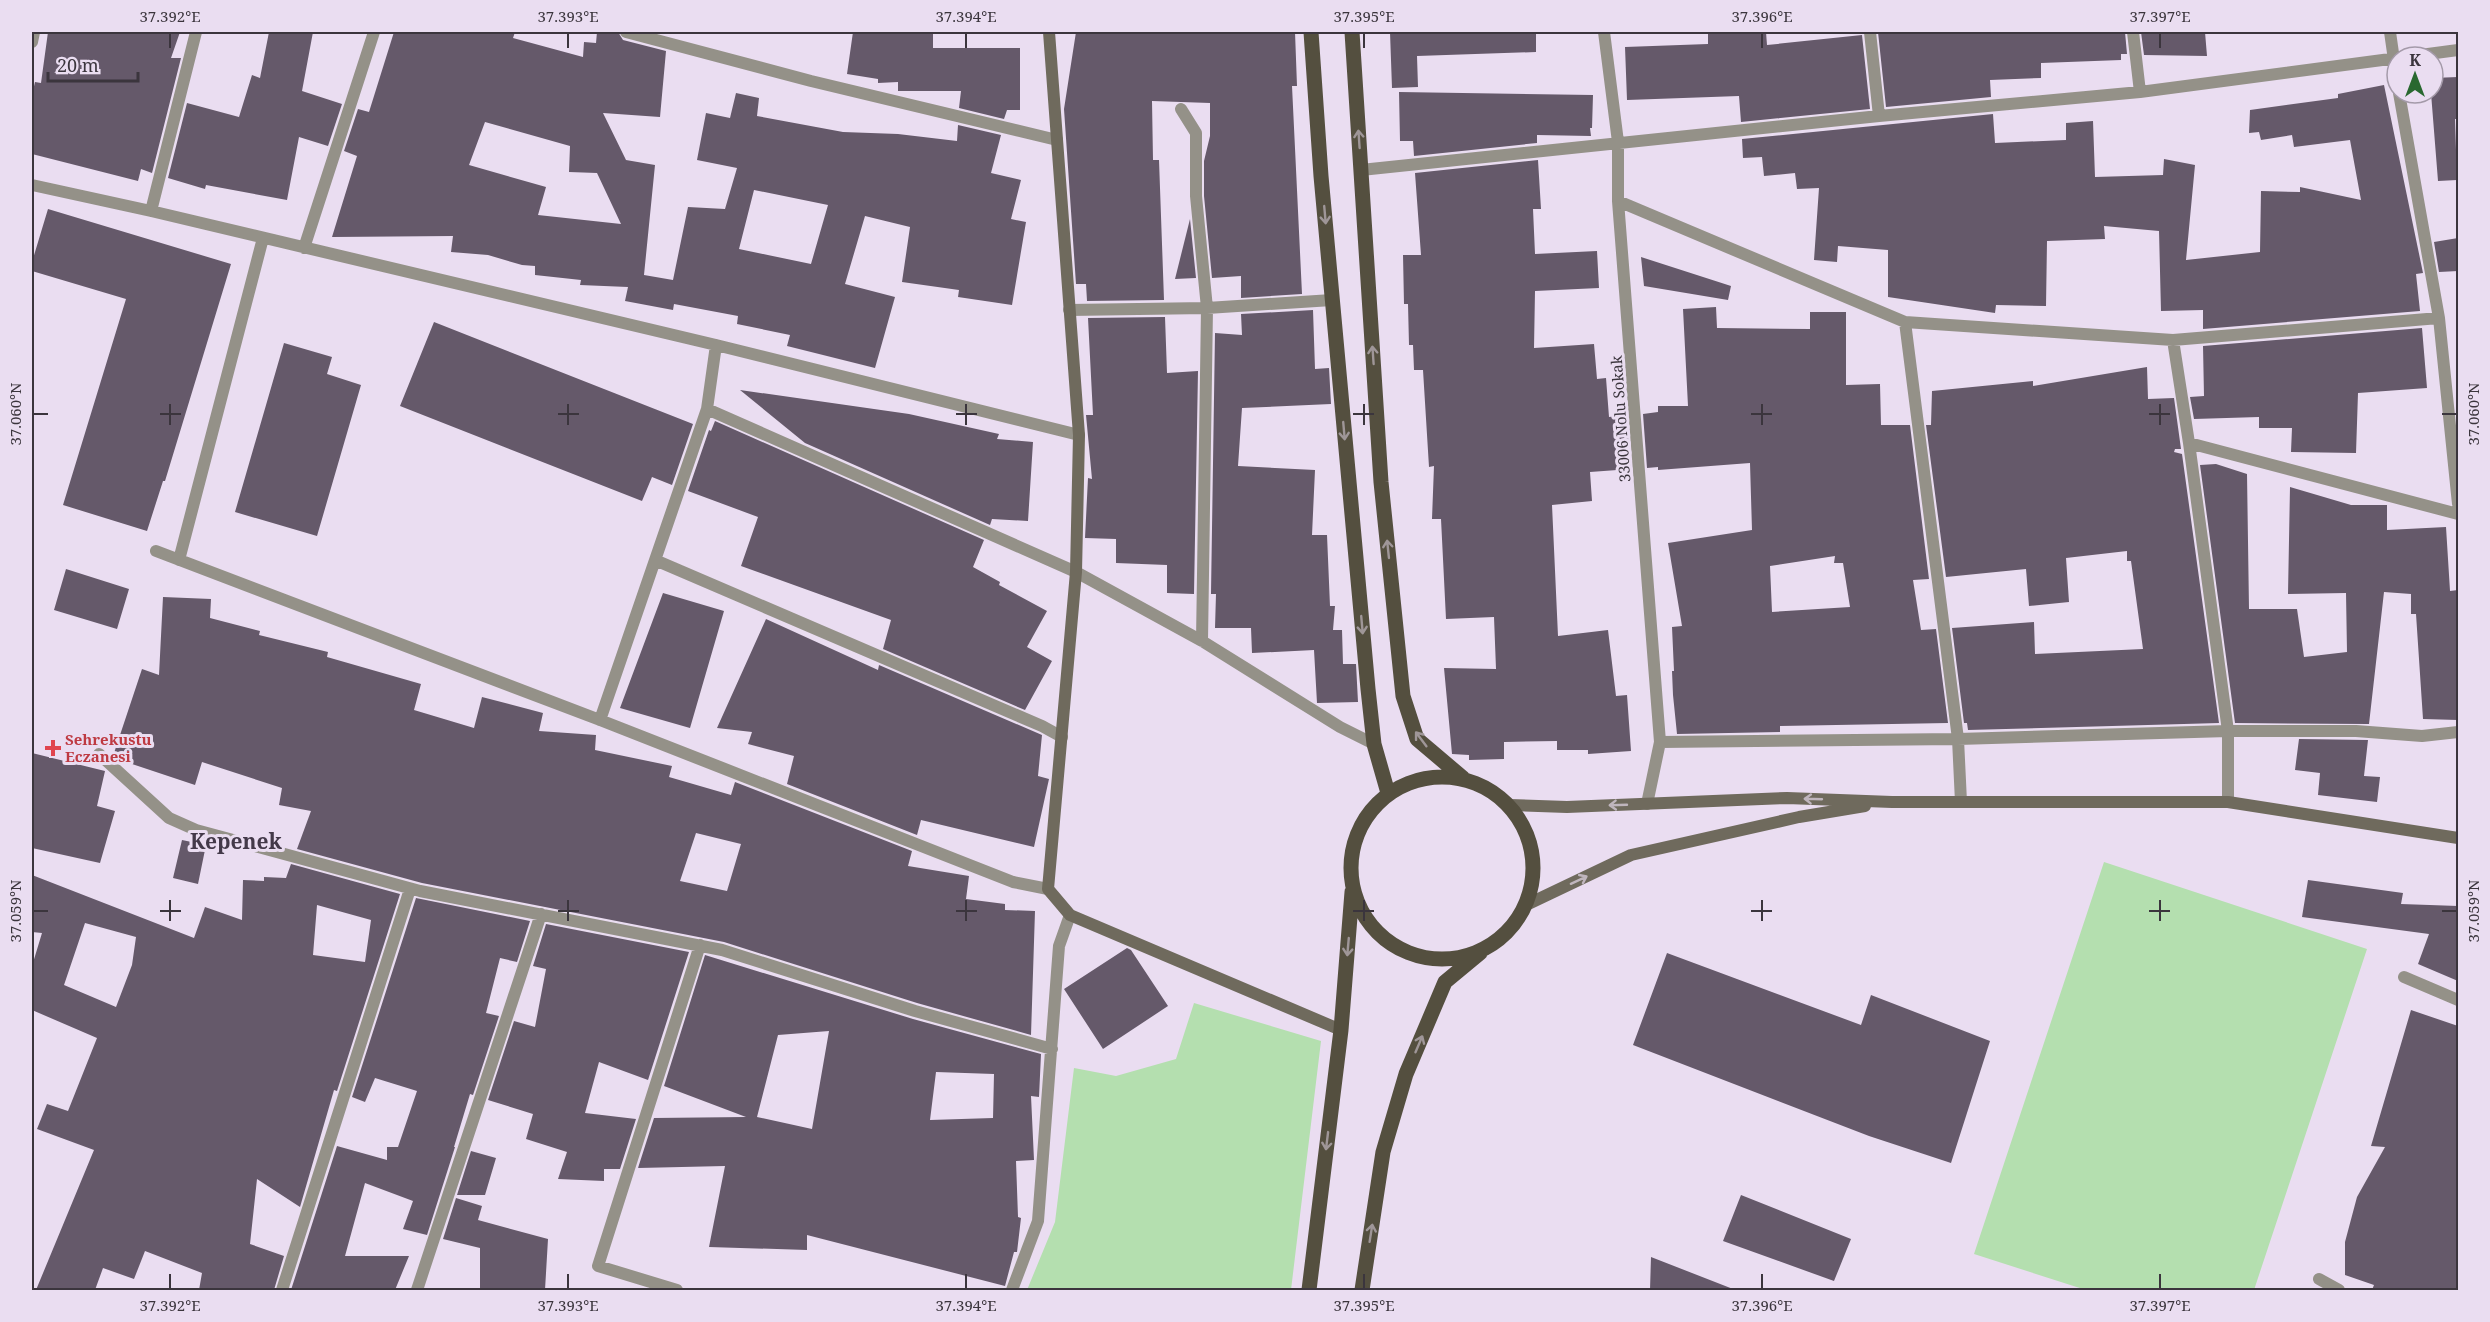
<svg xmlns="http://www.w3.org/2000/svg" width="2490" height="1322" font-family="'Noto Serif',serif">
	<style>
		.green { fill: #b4dfaf }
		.building { fill: #65596a; fill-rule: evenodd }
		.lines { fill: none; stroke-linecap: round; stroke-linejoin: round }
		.street { stroke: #949188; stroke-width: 12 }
		.secondary { stroke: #6f6a5d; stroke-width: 12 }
		.primary { stroke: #544f3f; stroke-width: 15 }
		.oneway { stroke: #9f9698 }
		.oneway2 { stroke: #bfb5bd }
		.ticks { fill: none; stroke: #3b353d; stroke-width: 2 }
		.health-dot { fill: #e0444e; stroke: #eaddf1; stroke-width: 2 }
		.labels { text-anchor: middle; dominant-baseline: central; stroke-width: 6; stroke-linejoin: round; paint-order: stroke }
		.street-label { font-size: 15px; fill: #3b353d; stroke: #eaddf1 }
		.health-label { font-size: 15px; font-weight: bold; fill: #be3a42; stroke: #eaddf1; text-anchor: start }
		.district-label { font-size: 21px; font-weight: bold; fill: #433949; stroke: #eaddf1 }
		.neatline { fill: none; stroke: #3b353d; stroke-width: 2 }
		.ticks-label { font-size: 15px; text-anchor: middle; fill: #3b353d }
	</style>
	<rect width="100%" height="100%" fill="#eaddf1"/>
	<!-- green -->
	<path class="green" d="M2104 862 2367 949 2254 1290H2086L1974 1254Z
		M1194 1003 1321 1041 1291 1290H1027L1055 1222 1074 1068 1116 1076 1176 1059Z"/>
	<!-- building -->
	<path class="building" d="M48 32H180L171 58H181L152 173 141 169 138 181 32 154V95L35 82 41 83Z
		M269 32H313L302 91 342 104 328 146 299 137 287 200 206 185 205 189 168 178 187 103 239 117 252 75 260 78Z
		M394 32H515L513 38 583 57 584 42 596 43 597 32H618L623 40 666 51 660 117 603 113 626 160 655 165 644 275 673 280 688 207 725 209 737 168 697 160 706 113 730 118 736 93 759 98 757 116 843 132 898 134 957 141 958 125 1001 135 991 173 1021 180 1011 219 1026 222 1012 305 958 297 959 290 902 282 910 227 865 216 845 284 895 297 875 368 787 346 790 335 737 324 738 316 674 304 673 310 625 301 628 287 580 285 581 280 535 275V266L522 265 488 255 451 252 453 236 332 237 357 156 344 151 358 109 369 112ZM485 122 570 146 569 172 597 173 621 224 538 215 546 187 469 165ZM754 190 828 205 811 264 739 249Z
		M853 32H933V48H1020V110H1007L1004 119 959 108 961 91H898V82L878 83V79L847 74Z
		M1076 32H1295L1297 86H1292L1302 294 1241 298V276L1212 278 1204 196V161L1210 136V103L1152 101 1153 160H1159L1164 300 1087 301 1086 284H1076L1064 109Z
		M1390 32H1536V52L1417 56 1418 87 1392 88Z
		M1708 32H1766L1767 45 1862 35 1870 109 1741 122 1739 96 1627 100 1625 47 1708 44Z
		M1878 32H2125L2127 54H2121V60L2041 63V78L1990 80 1991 97 1886 107Z
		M2141 32H2205L2207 56 2144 55Z
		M2458 77V119H2455L2457 180 2438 181 2431 93H2433V78Z
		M2384 85 2423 273 2416 274 2420 311 2203 329V310L2161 311 2159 231 2104 226 2105 239 2047 241 2046 306 1996 305 1995 313 1888 297V250L1838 246 1837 262 1814 260 1819 188 1797 189 1795 173 1764 176 1762 157 1743 158 1742 139 1993 114 1995 143 2066 140V123L2093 121 2095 177 2163 175 2164 159 2195 165 2186 260 2260 252 2261 191 2300 192V187L2361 200 2350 140 2294 147 2292 135 2261 140 2259 132 2249 133 2250 110 2338 98V94Z
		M1399 92 1593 95 1592 128H1590L1591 136 1537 135V143L1414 156 1413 141H1400Z
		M1538 160 1541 209H1533L1535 254 1597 251 1599 288 1535 291 1534 348 1594 344 1597 379 1606 378 1609 417 1626 415 1631 469 1590 472 1592 501 1552 505 1558 636 1608 630 1616 696 1627 695 1631 751 1588 754V750H1557V741L1504 742V759L1469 760V755L1452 754 1444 668 1496 669 1494 617 1446 619 1441 519H1432L1434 466 1429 467 1423 370H1414L1413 345H1409L1408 304H1404L1403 255H1421L1415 173Z
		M48 209 231 264 165 481H163L147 531 63 505 126 299 32 271V262Z
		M1190 219 1196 278 1175 279Z
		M2458 238V271L2439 272 2434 242Z
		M1641 257 1731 286 1728 300 1644 286Z
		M1716 307 1717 328 1810 329V312H1846V385L1880 384 1881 425H1910L1929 579 1913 580 1921 630 1936 629 1948 723 1780 726V732L1677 734 1673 695 1672 671H1674L1672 627 1682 626 1668 543 1752 530 1750 463 1658 470V467L1647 468 1643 414 1658 412V406H1688L1683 309ZM1835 556 1834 563H1843L1850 607 1772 612 1770 566Z
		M1313 310 1315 369 1329 368 1331 404 1242 408 1238 466 1315 470 1312 535H1327L1330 606H1335L1333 630H1342L1343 664H1356L1358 702 1317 703 1314 650 1252 653 1251 628H1215L1216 594H1211L1215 333 1242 335 1241 314Z
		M1165 317 1167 373 1198 371 1194 594 1167 593V565L1116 563V539L1085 538 1088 478 1092 479 1086 415H1093L1088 318Z
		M434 322 693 424 672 485 652 477 642 501 400 406Z
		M2422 328 2427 388 2358 393 2356 453 2291 452 2292 428H2259V417L2194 419 2190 397 2204 396 2203 346Z
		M284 343 332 357 327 374 361 385 317 536 235 512Z
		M2147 367 2148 399 2174 398 2181 449H2175L2174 452 2182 454 2219 723 1968 730 1967 723H1964L1952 628 2034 622 2035 654 2143 649 2131 561H2127V551L2066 558 2069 602 2029 606 2026 569 1946 577 1926 425H1931L1932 391 2033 381V386Z
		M740 390 909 414 999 434 997 439 1033 442 1028 521 992 519 990 525 805 443Z
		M715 421 984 540 973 567 1000 582 999 585 1047 611 1027 647 1052 661 1025 710 883 649 891 620 741 566 758 517 688 491 709 430 711 431Z
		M2216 464 2247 474 2249 609H2297L2304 657 2347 652 2346 593 2288 594 2290 487 2351 505H2387V530L2446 527 2450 591 2458 590V720L2423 719 2416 614H2411V594L2384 592 2369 724 2235 723 2200 465Z
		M66 569 129 589 117 629 54 610Z
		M663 593 724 611 690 728 620 708Z
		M163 597 211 599 210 618 260 631 259 635 328 652 327 657 421 684 414 710 474 728 482 697 543 713 539 731 596 735 595 750 672 766 669 777 731 795 735 782 912 851 908 866 969 876 966 899 1005 904V910L1035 911 1031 1035 917 1003 724 942 422 883 297 849 311 811 279 805 282 788 202 762 195 785 117 759 113 756 142 669 159 675ZM696 833 741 844 727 891 680 881Z
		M766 619 878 670 879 665 1042 735 1038 776 1049 779 1034 847 921 820 917 835 787 784 794 756 748 744 752 732 717 728Z
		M2299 739 2368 740 2364 776 2380 777 2377 802 2318 795 2320 773 2295 770Z
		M32 753 105 771 97 806 115 811 100 863 32 848Z
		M182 840 206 845 198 884 173 878Z
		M291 864 400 894 337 1091 334 1090 300 1207 257 1179 250 1244 284 1256 274 1290H199L202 1273 145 1251 134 1279 103 1268 95 1290H36L94 1150 37 1129 47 1104 68 1111 97 1038 32 1010V966L42 933 32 932V875L194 938 205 907 242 920 243 880 264 881V877L286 878ZM317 905 371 920 365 962 313 955ZM85 923 136 937 132 965 116 1007 64 985Z
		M2308 880 2403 893 2401 904 2458 906V981L2418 964 2429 934 2302 917Z
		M416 898 530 921 517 962 500 958 486 1013 499 1016 473 1095 470 1094 454 1147H455L427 1235 403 1229 413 1201 365 1183 345 1256H409L395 1290H291L337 1146 387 1160V1147H398L417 1091 375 1078 365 1102 352 1097Z
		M546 924 689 952 648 1080 599 1062 585 1113 636 1119 620 1169H604V1181L558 1179 567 1152 526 1139 533 1114 488 1100 514 1021 535 1027 546 969 533 966Z
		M1127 948 1131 950 1168 1006 1103 1049 1064 989Z
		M1667 953 1861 1025 1871 995 1990 1041 1951 1163 1869 1136 1633 1045Z
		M705 955 913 1019 1041 1054 1039 1097 1031 1096 1034 1160 1016 1161 1018 1217 1021 1218 1017 1252H1014L1005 1286 807 1235V1250L709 1247 725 1166 638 1168 654 1118 746 1117 664 1086ZM829 1031 812 1129 757 1117 778 1035ZM936 1072 994 1074 993 1118 930 1120Z
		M2411 1010 2458 1026V1290H2372L2374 1285 2345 1275V1242L2357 1197 2385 1147 2371 1146Z
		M471 1151 496 1158 485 1195H457Z
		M1741 1195 1851 1239 1834 1281 1723 1241Z
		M456 1198 482 1206 478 1220 548 1239 545 1290H480V1248L443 1239Z
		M1651 1257 1733 1289 1732 1290H1650Z"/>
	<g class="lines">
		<!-- street -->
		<path class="street" d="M626 32 811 81 1057 140
			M1604 32 1618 142V201L1660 742 1647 804
			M1870 32 1879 116
			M2133 32 2140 92
			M2390 32 2397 81
			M32 42 34 32
			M2399 93 2439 318 2458 504
			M1181 109 1196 133V196L1207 308 1202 641
			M1361 170 1879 116 2140 92 2458 50
			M32 185 151 211 716 345 1079 435
			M1618 201 1905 322 2173 340 2439 318
			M151 211 196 32
			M304 248 374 32
			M1069 310 1207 308 1332 300
			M1905 322 1958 739 1961 802
			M2173 340 2189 443 2228 731V802
			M707 409 1076 572 1202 641 1340 727 1374 744
			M2189 443 2458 514
			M156 551 600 720 1013 882 1048 889
			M179 560 263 238
			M655 560 1042 726 1062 737
			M600 720 707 409 716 345
			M1660 742 1958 739 2228 731H2356L2422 736 2458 732
			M99 754 169 818 196 830 420 891 722 950 915 1011 1052 1049
			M2404 977 2458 1000
			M2319 1279 2339 1290
			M282 1290 410 889
			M417 1290 541 914
			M677 1290 598 1266 700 945
			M1012 1290 1038 1221 1059 946 1070 915"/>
		<!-- secondary -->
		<path class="secondary" d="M1049 32 1079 435 1076 572 1048 889 1070 915 1341 1030
			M1509 805 1567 807 1787 798 1892 802H2228L2458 838
			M1526 905 1631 855 1799 817 1865 806"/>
		<!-- primary -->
		<path class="primary" d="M1311 32 1321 176 1368 689 1374 744 1388 793
			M1352 32 1381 482 1403 696 1417 739 1463 778
			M1351 868a91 91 0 1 1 182 0a91 91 0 1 1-182 0Z
			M1309 1290 1341 1030 1352 892
			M1362 1290 1383 1152 1406 1074 1445 982 1480 953"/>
	</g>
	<!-- one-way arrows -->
	<defs><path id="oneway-shaft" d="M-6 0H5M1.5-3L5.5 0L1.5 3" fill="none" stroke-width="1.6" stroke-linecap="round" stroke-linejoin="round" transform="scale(1.5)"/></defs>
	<g class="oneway">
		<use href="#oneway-shaft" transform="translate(1359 139) rotate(-94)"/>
		<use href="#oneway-shaft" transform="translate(1325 215) rotate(85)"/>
		<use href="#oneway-shaft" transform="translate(1373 355) rotate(-94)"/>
		<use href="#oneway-shaft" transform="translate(1344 431) rotate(85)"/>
		<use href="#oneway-shaft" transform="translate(1388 549) rotate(-96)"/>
		<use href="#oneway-shaft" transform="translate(1362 625) rotate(85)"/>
		<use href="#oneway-shaft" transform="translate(1421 739) rotate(-127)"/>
		<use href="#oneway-shaft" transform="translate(1348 947) rotate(95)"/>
		<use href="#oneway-shaft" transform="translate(1419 1044) rotate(-67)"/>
		<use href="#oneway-shaft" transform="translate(1327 1141) rotate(97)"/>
		<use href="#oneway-shaft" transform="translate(1371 1233) rotate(-81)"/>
	</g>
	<g class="oneway2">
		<use href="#oneway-shaft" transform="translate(1813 799) rotate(-178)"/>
		<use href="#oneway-shaft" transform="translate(1618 805) rotate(178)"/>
		<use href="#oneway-shaft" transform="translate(1579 880) rotate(-25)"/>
	</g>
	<!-- ticks -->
	<path class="ticks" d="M170 33V48M568 33V48M966 33V48M1364 33V48M1762 33V48M2160 33V48M170 404V425M568 404V425M966 404V425M1364 404V425M1762 404V425M2160 404V425M33 414H48M160 414H181M558 414H579M956 414H977M1353 414H1374M1751 414H1772M2149 414H2170M2442 414H2457M170 900V921M568 900V921M966 900V921M1364 900V921M1762 900V921M2160 900V921M33 911H48M160 911H181M558 911H579M956 911H977M1353 911H1374M1751 911H1772M2149 911H2170M2442 911H2457M170 1274V1289M568 1274V1289M966 1274V1289M1364 1274V1289M1762 1274V1289M2160 1274V1289"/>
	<!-- markers -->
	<path class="health-dot" d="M50 739h6v6h6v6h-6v6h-6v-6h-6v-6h6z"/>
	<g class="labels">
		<!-- street labels -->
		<g class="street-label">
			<text transform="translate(1620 419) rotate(-94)">33006 Nolu Sokak</text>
		</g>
		<!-- health labels -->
		<g class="health-label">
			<text x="65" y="739">Sehrekustu<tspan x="65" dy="17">Eczanesi</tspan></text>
		</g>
		<!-- district labels -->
		<g class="district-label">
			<text x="236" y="841">Kepenek</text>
		</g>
	</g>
	<!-- border -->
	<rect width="2490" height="1322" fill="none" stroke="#eaddf1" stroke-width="66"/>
	<!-- north arrow -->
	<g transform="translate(2415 75)"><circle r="28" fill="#eaddf1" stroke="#a49aa9" stroke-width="1.5"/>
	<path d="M0-4.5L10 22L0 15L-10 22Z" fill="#296830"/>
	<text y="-9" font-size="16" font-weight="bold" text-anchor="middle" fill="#3b353d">K</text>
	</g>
	<!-- scale -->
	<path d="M48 72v9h90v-9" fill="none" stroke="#3b353d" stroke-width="3"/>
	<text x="57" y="72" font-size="18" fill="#3b353d" stroke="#eaddf1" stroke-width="4.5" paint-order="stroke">20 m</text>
	<rect x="33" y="33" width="2424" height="1256" class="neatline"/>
	<g class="ticks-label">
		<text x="170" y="22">37.392°E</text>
		<text x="568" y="22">37.393°E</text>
		<text x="966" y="22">37.394°E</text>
		<text x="1364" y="22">37.395°E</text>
		<text x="1762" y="22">37.396°E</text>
		<text x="2160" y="22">37.397°E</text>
		<text transform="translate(16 414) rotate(-90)" y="5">37.060°N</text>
		<text transform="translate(2474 414) rotate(-90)" y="5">37.060°N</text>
		<text transform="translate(16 911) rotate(-90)" y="5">37.059°N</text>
		<text transform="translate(2474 911) rotate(-90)" y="5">37.059°N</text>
		<text x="170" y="1311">37.392°E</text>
		<text x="568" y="1311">37.393°E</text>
		<text x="966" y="1311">37.394°E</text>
		<text x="1364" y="1311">37.395°E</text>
		<text x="1762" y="1311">37.396°E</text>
		<text x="2160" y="1311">37.397°E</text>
	</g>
</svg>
